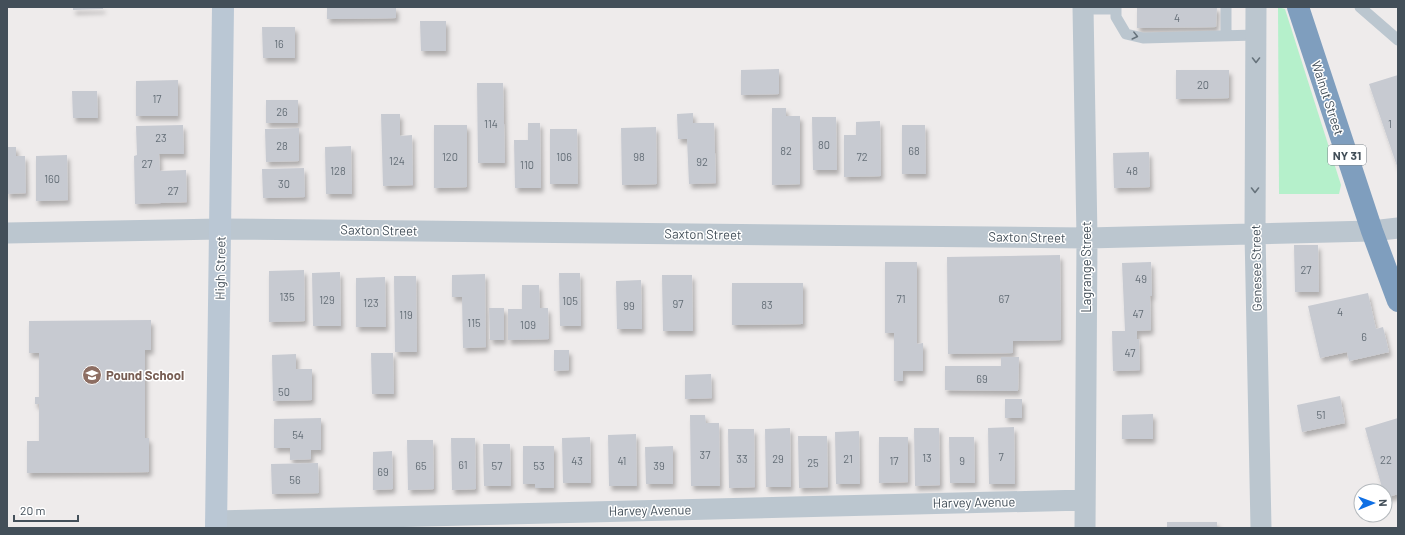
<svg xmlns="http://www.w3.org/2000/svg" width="1405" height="535" font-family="Barlow,sans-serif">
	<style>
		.green { fill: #b5f0cb }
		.building { fill: #c7cad1; filter: url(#shadow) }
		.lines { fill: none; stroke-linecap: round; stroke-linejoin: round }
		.lane { stroke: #bbc6cf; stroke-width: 11 }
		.street { stroke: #bbc6cf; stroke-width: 21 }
		.secondary { stroke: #bac7d4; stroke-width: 22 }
		.highway { stroke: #7f9ebe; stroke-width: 22 }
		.oneway { stroke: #67737c }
		.labels { text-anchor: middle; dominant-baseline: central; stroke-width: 3; stroke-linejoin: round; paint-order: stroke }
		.number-label { font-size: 11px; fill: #646e77 }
		.shield { fill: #fff; stroke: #7b848b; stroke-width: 1 }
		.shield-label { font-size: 12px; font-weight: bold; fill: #434f59 }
		.street-label { font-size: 13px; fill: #434f59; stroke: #fff }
		.education-label { font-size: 13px; font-weight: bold; fill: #785e54; stroke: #fff; text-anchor: start }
	</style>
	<defs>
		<filter id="shadow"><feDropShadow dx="2.5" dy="4.5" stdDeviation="2" flood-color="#0004"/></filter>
	</defs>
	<rect width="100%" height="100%" fill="#eeebeb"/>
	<!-- green -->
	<path class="green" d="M1278 7 1285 9 1341 185 1339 194H1279Z"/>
	<!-- building -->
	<path class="building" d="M73 7H103V9L73 10Z
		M327 7H396V18L327 19Z
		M1137 7H1217L1216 27 1137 28Z
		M420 21H446V51H421Z
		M262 27H295V58H263Z
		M779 69V94L741 95V70Z
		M1176 70H1229V98L1176 99Z
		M1398 75V169L1369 84Z
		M178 80V116H136V81Z
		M477 83H503L505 163H478Z
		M72 91H97L98 118H73Z
		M266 100H298V123H266Z
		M772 108H786V116H800V184L772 185Z
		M693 113V123H714L716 183 689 184 687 139H678L677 114Z
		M381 114H400V136L412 135 413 185 383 186Z
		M812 117H836L837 170H813Z
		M880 121 881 176 844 177V135H856V122Z
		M528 123H540L541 188H515L514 140H528Z
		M183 125 184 154H159L160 171 186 170 187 202 135 204 134 156 137 155 136 126Z
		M434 125H467V187L434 188Z
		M902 125H925L926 174H902Z
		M656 127 657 184 622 185 621 128Z
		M299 128V161L266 162 265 129Z
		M550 129H577L578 184H550Z
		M351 146 352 194H326L325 147Z
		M7 147H16V156H25L26 193 7 194Z
		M1149 152 1150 187 1114 188 1113 153Z
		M67 155 68 200 36 201V156Z
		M304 168 305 197 263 198 262 169Z
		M1294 245H1318L1319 292H1295Z
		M1060 255 1061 340 1013 341V353L948 354 947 257Z
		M885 262H917V344L923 343V371H903V381H894V333H885Z
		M1151 262 1152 296H1150L1151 330 1137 331V339H1139L1140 370 1113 371 1112 331H1125L1122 263Z
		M304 270 305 321 269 322V271Z
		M340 272 341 326H313L312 273Z
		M559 273H580L581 326H560Z
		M485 274 486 347 463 348 462 297H452V275Z
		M662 275H692L693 331H663Z
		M394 276H416L417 352H395Z
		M385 277 386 327H356V278Z
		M641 280 642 329H617L616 281Z
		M732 283H803V324L732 325Z
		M522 285H539L540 308H548L549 339 508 340V309H522Z
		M1368 293 1376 329 1383 327 1389 352 1349 361 1347 352 1320 358 1308 306Z
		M489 308H504V340H490Z
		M151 320V350H145V438H149V472L27 473V441H39V404H35V397H39V353H29V321Z
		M554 350H569V370L554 371Z
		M371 353H393L394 394H372Z
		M296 354V369H312V400L273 401 272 355Z
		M1001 357H1019L1018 391 945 390V366H1001Z
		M711 374 712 398 685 399V375Z
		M1340 396 1345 423 1302 432 1297 405Z
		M1005 399H1022V418H1005Z
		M1153 414V439H1122V415Z
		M690 415H705L706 423H719L720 486H691Z
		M321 418V450H311V459L290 460V448H274V419Z
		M1398 418V494L1385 498V491H1383L1365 428Z
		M1014 427 1015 484H989L988 428Z
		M790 428 791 487H766L765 429Z
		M914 428H939L940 485 915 486Z
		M728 429H754L755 487 729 488Z
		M859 431 860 484H836L835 432Z
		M636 434 637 486H609L608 435Z
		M798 436H827L828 487 799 488Z
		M590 437 591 483H563L562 438Z
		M879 437H908V482L879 483Z
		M949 437H974L975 483H950Z
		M451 438H475L476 489 452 490Z
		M407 440H433L434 489 408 490Z
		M483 444H510L511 486H484Z
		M523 446H554V488H535V484H523Z
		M673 446V484H646L645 447Z
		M392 451 393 489 373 490V452Z
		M318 463 319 493 272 494 271 464Z
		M1167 522H1217V528H1167Z"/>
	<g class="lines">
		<!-- lane -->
		<path class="lane" d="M1116 7V17L1126 34 1143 38 1256 35
			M1360 7 1398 40
			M1083 9H1116
			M1226 35V7"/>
		<!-- street -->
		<path class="street" d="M1083 7 1087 238 1085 528
			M1256 7 1255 233 1261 528
			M7 233 220 229 1087 238 1372 231 1398 228
			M216 521 1085 500"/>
		<!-- secondary -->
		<path class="secondary" d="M216 528 223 7"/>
		<!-- highway -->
		<path class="highway" d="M1298 7 1372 231 1398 301"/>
	</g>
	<!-- one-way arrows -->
	<defs><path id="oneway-chevron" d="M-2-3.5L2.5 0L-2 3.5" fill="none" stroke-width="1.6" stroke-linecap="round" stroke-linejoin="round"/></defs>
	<g class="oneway">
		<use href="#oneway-chevron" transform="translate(1135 36) rotate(14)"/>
		<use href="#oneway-chevron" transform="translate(1256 60) rotate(90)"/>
		<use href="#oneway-chevron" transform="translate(1255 190) rotate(90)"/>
	</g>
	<!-- icons -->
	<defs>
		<g id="school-disc" transform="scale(1)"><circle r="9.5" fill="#8d6e63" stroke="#fff"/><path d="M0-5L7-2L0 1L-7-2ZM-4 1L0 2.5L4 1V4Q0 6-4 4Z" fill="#fff"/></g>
	</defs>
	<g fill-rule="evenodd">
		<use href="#school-disc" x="92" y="375"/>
	</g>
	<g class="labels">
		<!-- number labels -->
		<g class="number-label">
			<text x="1177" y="17">4</text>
			<text x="279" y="43">16</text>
			<text x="1203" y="84">20</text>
			<text x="157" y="98">17</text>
			<text x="282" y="111">26</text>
			<text x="491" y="123">114</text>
			<text x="1390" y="123">1</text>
			<text x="161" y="137">23</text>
			<text x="824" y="144">80</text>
			<text x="282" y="145">28</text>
			<text x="786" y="150">82</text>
			<text x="914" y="150">68</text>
			<text x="450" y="156">120</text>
			<text x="564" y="156">106</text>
			<text x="639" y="156">98</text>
			<text x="862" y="156">72</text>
			<text x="397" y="160">124</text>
			<text x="702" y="161">92</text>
			<text x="147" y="163">27</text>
			<text x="527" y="164">110</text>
			<text x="338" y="170">128</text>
			<text x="1132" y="170">48</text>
			<text x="52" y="178">160</text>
			<text x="284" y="183">30</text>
			<text x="173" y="190">27</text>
			<text x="1306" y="269">27</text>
			<text x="1141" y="278">49</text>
			<text x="287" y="296">135</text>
			<text x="901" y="298">71</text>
			<text x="1004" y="298">67</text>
			<text x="327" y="299">129</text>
			<text x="570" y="300">105</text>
			<text x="371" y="302">123</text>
			<text x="678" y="303">97</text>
			<text x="767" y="304">83</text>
			<text x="629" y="305">99</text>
			<text x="1340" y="311">4</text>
			<text x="1138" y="313">47</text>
			<text x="406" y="314">119</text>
			<text x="474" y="322">115</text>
			<text x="528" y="324">109</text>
			<text x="1364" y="336">6</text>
			<text x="1130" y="352">47</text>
			<text x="982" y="378">69</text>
			<text x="284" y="391">50</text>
			<text x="1321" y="414">51</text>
			<text x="298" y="434">54</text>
			<text x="705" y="454">37</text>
			<text x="1001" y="456">7</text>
			<text x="927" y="457">13</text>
			<text x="742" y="458">33</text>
			<text x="778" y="458">29</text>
			<text x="848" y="458">21</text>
			<text x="1386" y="459">22</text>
			<text x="577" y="460">43</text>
			<text x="622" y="460">41</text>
			<text x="894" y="460">17</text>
			<text x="962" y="460">9</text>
			<text x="813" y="462">25</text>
			<text x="463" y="464">61</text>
			<text x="421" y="465">65</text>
			<text x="497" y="465">57</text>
			<text x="539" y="465">53</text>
			<text x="659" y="465">39</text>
			<text x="383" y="471">69</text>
			<text x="295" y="479">56</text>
		</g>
		<!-- shield labels -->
		<rect class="shield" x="1328" y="145" width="38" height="20" rx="3"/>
		<g class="shield-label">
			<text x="1347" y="155">NY 31</text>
		</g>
		<!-- street labels -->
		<g class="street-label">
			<text transform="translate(1328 98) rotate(72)">Walnut Street</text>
			<text transform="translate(379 230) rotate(1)">Saxton Street</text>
			<text transform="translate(703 234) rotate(1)">Saxton Street</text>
			<text transform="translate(1027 237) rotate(1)">Saxton Street</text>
			<text transform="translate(1086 267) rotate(-90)">Lagrange Street</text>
			<text transform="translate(220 268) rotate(-89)">High Street</text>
			<text transform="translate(1256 268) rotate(-91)">Genesee Street</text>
			<text transform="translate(974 502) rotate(-1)">Harvey Avenue</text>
			<text transform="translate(650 510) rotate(-1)">Harvey Avenue</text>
		</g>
		<!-- education labels -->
		<g class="education-label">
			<text x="106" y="375">Pound School</text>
		</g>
	</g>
	<!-- border -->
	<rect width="1405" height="535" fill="none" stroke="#434f59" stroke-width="16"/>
	<!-- north arrow -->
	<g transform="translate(1373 503) rotate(89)"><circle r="19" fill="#ffffff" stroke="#b4b9bd"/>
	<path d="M0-3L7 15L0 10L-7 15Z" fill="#0f6fe4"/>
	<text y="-6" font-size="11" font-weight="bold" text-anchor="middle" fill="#434f59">N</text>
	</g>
	<!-- scale -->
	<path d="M14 515v6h64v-6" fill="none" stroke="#434f59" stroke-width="2"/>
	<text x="20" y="515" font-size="12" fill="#434f59" stroke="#ffffff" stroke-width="3" paint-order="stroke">20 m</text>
</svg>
